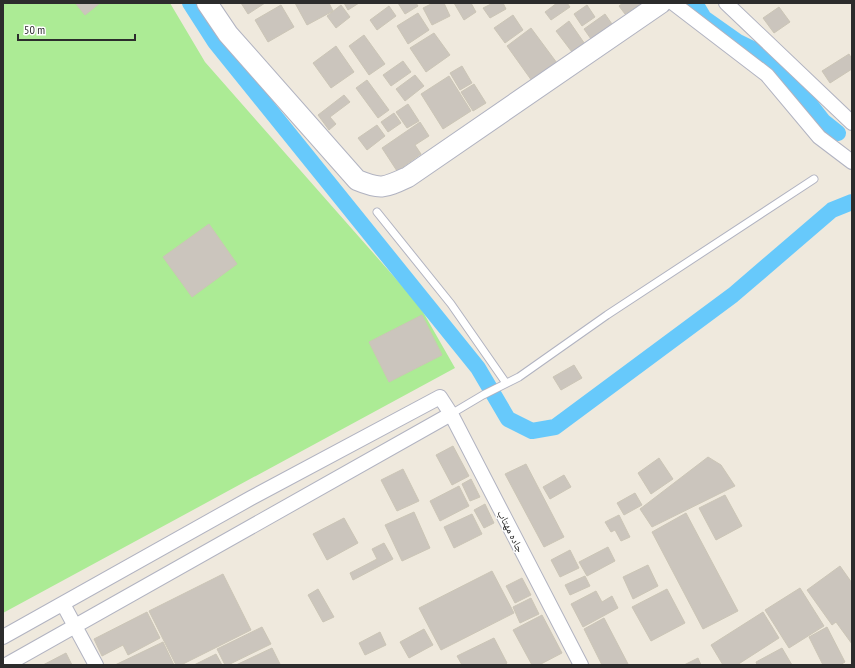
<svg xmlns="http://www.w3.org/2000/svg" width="855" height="668" font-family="'PT Sans Narrow','Noto Naskh Arabic',sans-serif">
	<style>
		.green { fill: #aceb95 }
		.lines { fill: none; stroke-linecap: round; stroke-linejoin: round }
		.canal { stroke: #67c9fb; stroke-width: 16 }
		.building { fill: #cbc5bd; stroke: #cbc5b6 }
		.lane-casing { stroke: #b1b3c1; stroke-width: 9 }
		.street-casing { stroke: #b1b3c1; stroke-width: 16 }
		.secondary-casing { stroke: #b1b3c1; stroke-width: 22 }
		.lane { stroke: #fff; stroke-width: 7 }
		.street { stroke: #fff; stroke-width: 14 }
		.secondary { stroke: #fff; stroke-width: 20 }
		.labels { text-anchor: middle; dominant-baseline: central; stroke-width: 3; stroke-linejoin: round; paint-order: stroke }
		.street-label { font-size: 11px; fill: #2c2c2c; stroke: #fff }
	</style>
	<rect width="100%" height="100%" fill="#efe9dd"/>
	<!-- green -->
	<path class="green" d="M3 3H170L205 62 419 305 455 368 3 613Z"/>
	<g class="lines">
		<!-- canal -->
		<path class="canal" d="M190 3 215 42 478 368 508 419 532 431 555 427 733 295 832 210 852 202
			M695 3 704 18 738 42 765 55 802 94 823 121 838 133"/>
	</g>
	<!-- building -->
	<path class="building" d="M77 3H100L85 15 76 4Z
		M241 3H265L248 14Z
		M295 3H329L333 11 307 25Z
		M344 3H359L348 10Z
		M398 3H416L418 6 405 14Z
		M433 3H444L450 16 432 25 423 8Z
		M454 3H471L476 12 464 20Z
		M493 3H503L506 9 490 18 483 8Z
		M557 3H567L570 7 551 20 545 12Z
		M623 3H642L625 14 619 6Z
		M281 5 294 27 268 42 255 20Z
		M341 5 350 17 336 28 327 16Z
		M587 5 595 17 582 26 574 14Z
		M389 6 396 16 377 30 370 20Z
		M779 7 790 22 774 33 763 18Z
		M418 13 429 30 408 44 397 26Z
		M605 14 612 24 591 39 584 29Z
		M513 15 523 30 505 43 494 28Z
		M569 21 587 47 575 56 556 31Z
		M531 28 557 63 532 81 507 46Z
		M434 33 450 55 426 72 410 48Z
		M364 35 385 64 369 75 349 46Z
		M336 46 354 72 331 88 313 63Z
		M849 54 852 59V69L830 83 822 71Z
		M403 61 411 72 391 86 383 75Z
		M462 66 472 83 460 90 450 73Z
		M415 75 424 86 405 101 396 89Z
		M449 76 471 111 443 129 421 94Z
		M367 80 389 110 378 118 356 88Z
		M474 84 486 103 473 111 461 92Z
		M344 95 350 102 330 117 336 124 329 130 318 115Z
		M408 104 419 121 407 128 396 112Z
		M394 113 401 123 388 132 381 122Z
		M420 122 429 136 415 145 421 154 397 171 382 148Z
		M377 125 385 136 367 150 358 138Z
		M209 224 237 264 192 297 163 257Z
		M422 315 442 355 389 382 369 342Z
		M574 365 582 378 561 390 553 377Z
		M453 446 469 476 452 485 436 455Z
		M708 457 721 465 735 486 652 527 640 509Z
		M659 458 673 479 651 494 638 473Z
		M526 464 564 537 544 547 505 474Z
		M403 469 419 501 397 511 381 480Z
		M564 475 571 487 550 499 543 487Z
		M471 479 480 497 470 501 462 484Z
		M459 486 469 506 440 521 430 501Z
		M635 493 642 505 624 515 617 503Z
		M725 495 742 526 716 540 699 508Z
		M485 504 494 523 484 528 474 510Z
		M414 512 430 548 402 561 385 525Z
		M686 513 738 611 703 629 652 532Z
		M472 514 482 534 454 548 444 527Z
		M619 515 630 537 621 541 615 530 611 532 605 522Z
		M344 518 358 543 327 560 313 534Z
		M384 543 393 559 353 580 350 573 377 559 372 549Z
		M608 547 615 561 587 576 579 562Z
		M570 550 579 568 560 577 551 560Z
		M648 565 658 586 633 599 623 577Z
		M840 566 852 583V644L836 622 832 625 807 590Z
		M492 571 514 613 441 650 419 608Z
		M223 574 251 630 181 665H176L149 611Z
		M585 576 590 586 570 595 565 585Z
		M522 578 531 595 515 603 506 586Z
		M800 588 824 626 789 648 765 610Z
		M318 589 334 617 323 622 308 595Z
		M667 589 685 623 651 641 632 607Z
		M596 591 602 602 612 596 618 608 583 627 571 604Z
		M531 598 539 614 520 623 513 607Z
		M147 612 160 638 128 655 123 645 102 656 94 639Z
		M763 612 779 638 737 665H723L711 645Z
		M542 615 562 653 539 665H532L513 630Z
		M604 618 628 664 627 665H602L584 629Z
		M262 627 271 644 228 665H225L217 649Z
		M827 627 845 662 840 665H823L809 637Z
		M424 629 433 645 409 658 400 642Z
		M380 632 386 645 365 655 359 643Z
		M494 638 507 663 504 665H462L457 656Z
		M163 642 174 665H115Z
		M272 648 280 664 279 665H236Z
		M782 648 792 665H757L756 662Z
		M66 653 72 665H43Z
		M216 654 222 665H194Z
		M698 658 701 665H684Z"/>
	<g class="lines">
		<!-- lane casing -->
		<g class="lane-casing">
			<path id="lane" d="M377 212 451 304 506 383
				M451 414 483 395 519 377 607 315 814 179"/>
		</g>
		<!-- street casing -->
		<g class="street-casing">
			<path id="street" d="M673 3 767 75 819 137 852 162
				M726 3 852 123
				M63 604 96 665
				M3 637 251 498 440 397 451 414 581 665
				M6 665 451 414"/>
		</g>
		<!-- secondary casing -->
		<g class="secondary-casing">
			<path id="secondary" d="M207 3 228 34 357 180C381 190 384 188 408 177L661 3"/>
		</g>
		<!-- lane -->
		<use href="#lane" class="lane"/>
		<!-- street -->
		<use href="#street" class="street"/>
		<!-- secondary -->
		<use href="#secondary" class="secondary"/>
	</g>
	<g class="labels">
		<!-- street labels -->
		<g class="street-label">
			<text transform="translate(511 531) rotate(63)">جاده مهتاب</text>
		</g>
	</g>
	<!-- border -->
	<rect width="855" height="668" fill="none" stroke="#2c2c2c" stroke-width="8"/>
	<!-- scale -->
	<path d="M18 34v6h117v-6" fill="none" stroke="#2c2c2c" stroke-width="2"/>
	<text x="24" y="34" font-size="12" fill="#2c2c2c" stroke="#ffffff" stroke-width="3" paint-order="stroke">50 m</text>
</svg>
